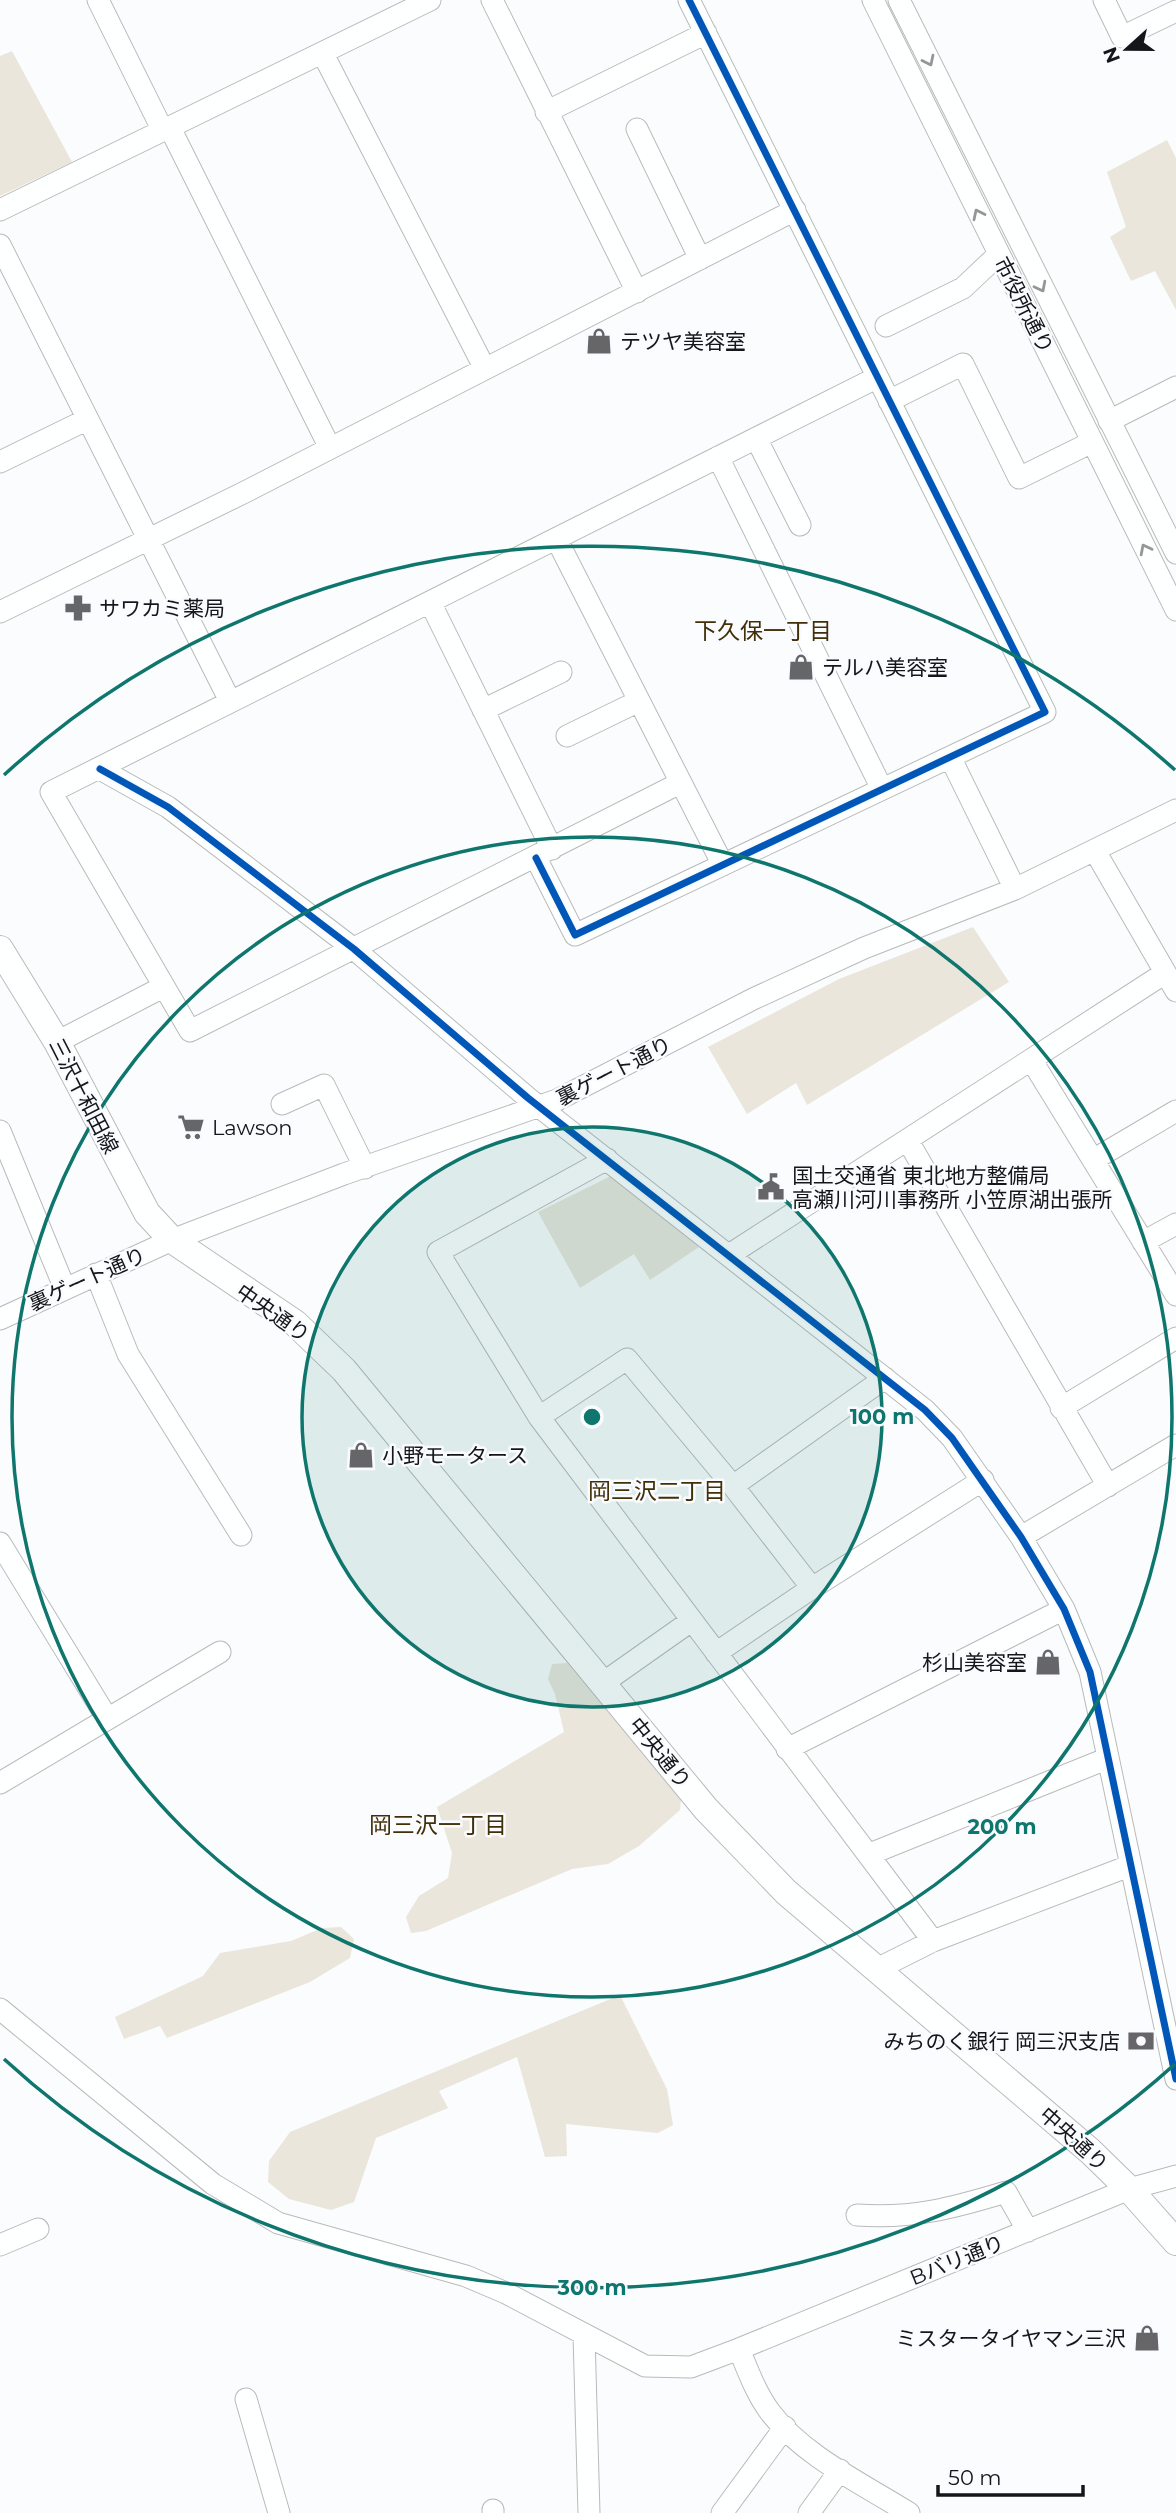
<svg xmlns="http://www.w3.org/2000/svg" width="1176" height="2513" font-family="Montserrat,'Noto Sans JP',sans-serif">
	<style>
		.green { fill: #eae6dc }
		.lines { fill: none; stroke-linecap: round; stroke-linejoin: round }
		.minor-casing { stroke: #bababc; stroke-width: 23 }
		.major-casing { stroke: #bababc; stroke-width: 28 }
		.minor { stroke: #feffff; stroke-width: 21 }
		.major { stroke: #feffff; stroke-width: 26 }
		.cycleway-casing { stroke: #fafbfe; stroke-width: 11 }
		.cycleway { stroke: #0057b8; stroke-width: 7 }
		.oneway { stroke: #959698 }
		.ring { fill: none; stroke: #0f766e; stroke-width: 3.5 }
		.labels { text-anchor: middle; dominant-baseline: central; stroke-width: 5; stroke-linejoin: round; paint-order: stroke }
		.street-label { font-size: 21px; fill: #151619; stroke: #fafbfe }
		.poi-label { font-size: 21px; fill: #151619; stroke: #fafbfe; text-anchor: start }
		.neighbourhood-label { font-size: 23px; fill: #413007; stroke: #fafbfe }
		.centre { fill: #0f766e; stroke: #fafbfe; stroke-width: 3.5 }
		.ring-label { font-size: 21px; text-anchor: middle; font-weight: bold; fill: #0f766e; stroke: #fafbfe; stroke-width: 5; stroke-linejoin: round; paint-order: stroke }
	</style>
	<rect width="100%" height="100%" fill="#fbfcfd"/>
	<!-- green -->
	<path class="green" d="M12 51 72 162 0 196V56Z
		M1167 140 1176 158V310L1155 271 1131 281 1110 237 1126 227 1107 172Z
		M973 927 1009 982 807 1105 796 1083 747 1114 708 1047 839 979Z
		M611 1176 699 1247 650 1280 634 1254 580 1288 538 1212Z
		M567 1663 681 1799 680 1810 639 1846 608 1864 572 1869 426 1931 411 1933 406 1917 419 1896 448 1878 452 1853 437 1807 564 1732 555 1694 548 1679 552 1664Z
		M341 1927 354 1939 350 1958 310 1982 167 2038 160 2026 124 2039 115 2017 203 1976 220 1953 291 1941 322 1928Z
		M620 1995 667 2089 673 2125 658 2133 566 2124 567 2156 545 2157 517 2057 439 2091 448 2108 376 2138 354 2202 331 2210 289 2199 268 2182 269 2161 290 2132Z"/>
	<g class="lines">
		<!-- minor casing -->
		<g class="minor-casing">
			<path id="minor" d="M98 0 163 131
				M492 0 637 292
				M873 0 1176 610
				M899 0 1176 553
				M1104 0 1122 37 1176 11
				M323 54 484 367
				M546 112 706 33
				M170 128 330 448
				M637 129 700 259
				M0 210 430 0
				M0 245 230 701
				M886 326 963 288 998 255
				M889 401 963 364 1019 478 1092 442
				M1109 421 1176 387
				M756 438 800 525
				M718 457 882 789
				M0 462 86 420
				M557 540 723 865
				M430 602 552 849
				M0 612 243 493 795 210
				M483 710 561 672
				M567 736 639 701
				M951 759 1015 889
				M100 769 168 807 354 949 528 1098 925 1410 952 1438 1021 1537 1064 1609 1090 1672 1176 2079
				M680 783 190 1031 51 792 876 378
				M1095 851 1176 991
				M536 858 575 935 1045 712 689 0
				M57 1042 163 987
				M1032 1061 1176 1295
				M282 1104 324 1085 365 1168
				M0 1131 65 1289
				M908 1141 1108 1486
				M607 1159 438 1252 539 1417 933 1941
				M1093 1160 1176 1111
				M1143 1242 1176 1224
				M729 1255 1165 973
				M96 1274 128 1354 241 1535
				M0 1319 172 1240 344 1174 557 1100 753 999 864 948 1015 889 1176 810
				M1061 1408 1176 1338
				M539 1417 627 1359 733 1486 812 1588
				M733 1486 885 1378
				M1021 1537 1176 1445
				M0 1543 107 1718
				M716 1653 812 1588 983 1480
				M603 1683 691 1621
				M787 1749 1064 1609
				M0 1783 220 1652
				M870 1854 1106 1759
				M875 1970 933 1941 1129 1866
				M0 2009 213 2184 278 2223 466 2276 506 2293 645 2366 691 2367 739 2349C748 2371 756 2393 770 2412 803 2456 863 2484 909 2513
				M857 2215C913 2219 953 2208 1006 2192L1028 2231
				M0 2245 38 2229
				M584 2335 589 2513
				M739 2349 1129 2189 1176 2176
				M246 2399 279 2513
				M493 2510V2513
				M722 2513 785 2427
				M809 2513 840 2470"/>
		</g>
		<!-- major casing -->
		<g class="major-casing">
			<path id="major" d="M0 949 57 1042 147 1213 172 1240 295 1323 344 1370 706 1809 786 1892 1090 2151 1129 2189 1176 2242"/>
		</g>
		<!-- minor -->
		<use href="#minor" class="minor"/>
		<!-- major -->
		<use href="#major" class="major"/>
		<!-- cycleway casing -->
		<g class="cycleway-casing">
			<path id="cycleway" d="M100 769 168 807 354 949 528 1098 925 1410 952 1438 1021 1537 1064 1609 1090 1672 1176 2079
				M536 858 575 935 1045 712 689 0"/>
		</g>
		<!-- cycleway -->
		<use href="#cycleway" class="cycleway"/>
	</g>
	<!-- one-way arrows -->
	<defs><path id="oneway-chevron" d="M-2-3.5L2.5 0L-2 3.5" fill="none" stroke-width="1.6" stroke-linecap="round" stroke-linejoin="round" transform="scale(1.75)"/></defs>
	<g class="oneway">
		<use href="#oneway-chevron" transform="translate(929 61) rotate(64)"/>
		<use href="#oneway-chevron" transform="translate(978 214) rotate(-116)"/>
		<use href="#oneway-chevron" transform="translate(1041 287) rotate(63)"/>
		<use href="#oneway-chevron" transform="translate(1145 549) rotate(-117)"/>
	</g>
	<!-- distance rings -->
	<circle cx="592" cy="1417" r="290" fill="#0f766e" fill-opacity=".12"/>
	<g class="ring">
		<circle cx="592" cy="1417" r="290"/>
		<circle cx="592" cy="1417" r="580"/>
		<path d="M1175 2064A871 871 0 0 1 4 2059M4 775A871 871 0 0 1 1175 770"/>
	</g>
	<!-- icons -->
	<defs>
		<g id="shop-bare" transform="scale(2.1)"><path d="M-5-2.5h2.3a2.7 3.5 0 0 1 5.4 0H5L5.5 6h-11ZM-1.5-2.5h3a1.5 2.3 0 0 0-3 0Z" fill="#666669" stroke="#fafbfe" stroke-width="2.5" paint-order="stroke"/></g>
		<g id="pharmacy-bare" transform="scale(2.1)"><path d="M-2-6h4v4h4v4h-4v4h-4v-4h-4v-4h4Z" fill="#666669" stroke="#fafbfe" stroke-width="2.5" paint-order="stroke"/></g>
		<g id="supermarket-bare" transform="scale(2.1)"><path d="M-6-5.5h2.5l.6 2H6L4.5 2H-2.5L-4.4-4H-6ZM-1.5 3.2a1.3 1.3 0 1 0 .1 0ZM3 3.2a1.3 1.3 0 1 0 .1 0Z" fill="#666669" stroke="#fafbfe" stroke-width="2.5" paint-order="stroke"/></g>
		<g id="civic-bare" transform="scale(2.1)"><path d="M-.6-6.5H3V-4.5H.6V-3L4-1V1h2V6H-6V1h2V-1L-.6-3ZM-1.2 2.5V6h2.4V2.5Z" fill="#666669" stroke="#fafbfe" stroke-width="2.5" paint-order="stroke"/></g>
		<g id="bank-bare" transform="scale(2.1)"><path d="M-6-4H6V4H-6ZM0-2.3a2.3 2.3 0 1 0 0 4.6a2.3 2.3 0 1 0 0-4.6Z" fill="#666669" stroke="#fafbfe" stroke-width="2.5" paint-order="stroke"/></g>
	</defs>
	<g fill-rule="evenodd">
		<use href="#shop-bare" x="599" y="341"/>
		<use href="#pharmacy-bare" x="78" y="608"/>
		<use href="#shop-bare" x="801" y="667"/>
		<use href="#supermarket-bare" x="191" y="1127"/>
		<use href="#civic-bare" x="771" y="1187"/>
		<use href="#shop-bare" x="361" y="1455"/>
		<use href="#shop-bare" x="1048" y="1662"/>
		<use href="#bank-bare" x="1141" y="2041"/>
		<use href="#shop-bare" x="1147" y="2338"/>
	</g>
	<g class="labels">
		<!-- street labels -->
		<g class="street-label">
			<text transform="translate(1024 305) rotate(63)">市役所通り</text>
			<text transform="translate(614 1071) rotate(-27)">裏ゲート通り</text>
			<text transform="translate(84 1096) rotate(63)">三沢十和田線</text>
			<text transform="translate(87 1279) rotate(-24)">裏ゲート通り</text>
			<text transform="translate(273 1313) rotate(35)">中央通り</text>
			<text transform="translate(660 1753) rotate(51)">中央通り</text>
			<text transform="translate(1074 2139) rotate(42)">中央通り</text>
			<text transform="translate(957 2260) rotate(-22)">Bバリ通り</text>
		</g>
		<!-- poi labels -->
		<g class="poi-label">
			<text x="620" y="341">テツヤ美容室</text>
			<text x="99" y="608">サワカミ薬局</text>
			<text x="822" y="667">テルハ美容室</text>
			<text x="212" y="1127">Lawson</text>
			<text x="792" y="1175">国土交通省 東北地方整備局<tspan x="792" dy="24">高瀬川河川事務所 小笠原湖出張所</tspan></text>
			<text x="382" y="1455">小野モータース</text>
			<text x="1027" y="1662" text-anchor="end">杉山美容室</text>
			<text x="1120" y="2041" text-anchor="end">みちのく銀行 岡三沢支店</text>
			<text x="1126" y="2338" text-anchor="end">ミスタータイヤマン三沢</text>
		</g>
		<!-- neighbourhood labels -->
		<g class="neighbourhood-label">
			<text x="763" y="631">下久保一丁目</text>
			<text x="657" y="1491">岡三沢二丁目</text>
			<text x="438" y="1825">岡三沢一丁目</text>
		</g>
	</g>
	<circle cx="592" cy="1417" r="10" class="centre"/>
	<g class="ring-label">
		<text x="882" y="1424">100 m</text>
		<text x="1002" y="1834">200 m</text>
		<text x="592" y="2295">300 m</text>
	</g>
	<!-- north arrow -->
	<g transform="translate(1127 49) rotate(249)" stroke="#fafbfe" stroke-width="5" paint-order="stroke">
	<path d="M0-5L12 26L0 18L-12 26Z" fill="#151619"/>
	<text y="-10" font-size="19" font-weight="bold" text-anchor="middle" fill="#151619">N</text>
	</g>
	<!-- scale -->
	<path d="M938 2485v10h145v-10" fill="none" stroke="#151619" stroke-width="3.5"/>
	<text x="948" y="2485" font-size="21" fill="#151619" stroke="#fafbfe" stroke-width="5" paint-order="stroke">50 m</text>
</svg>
